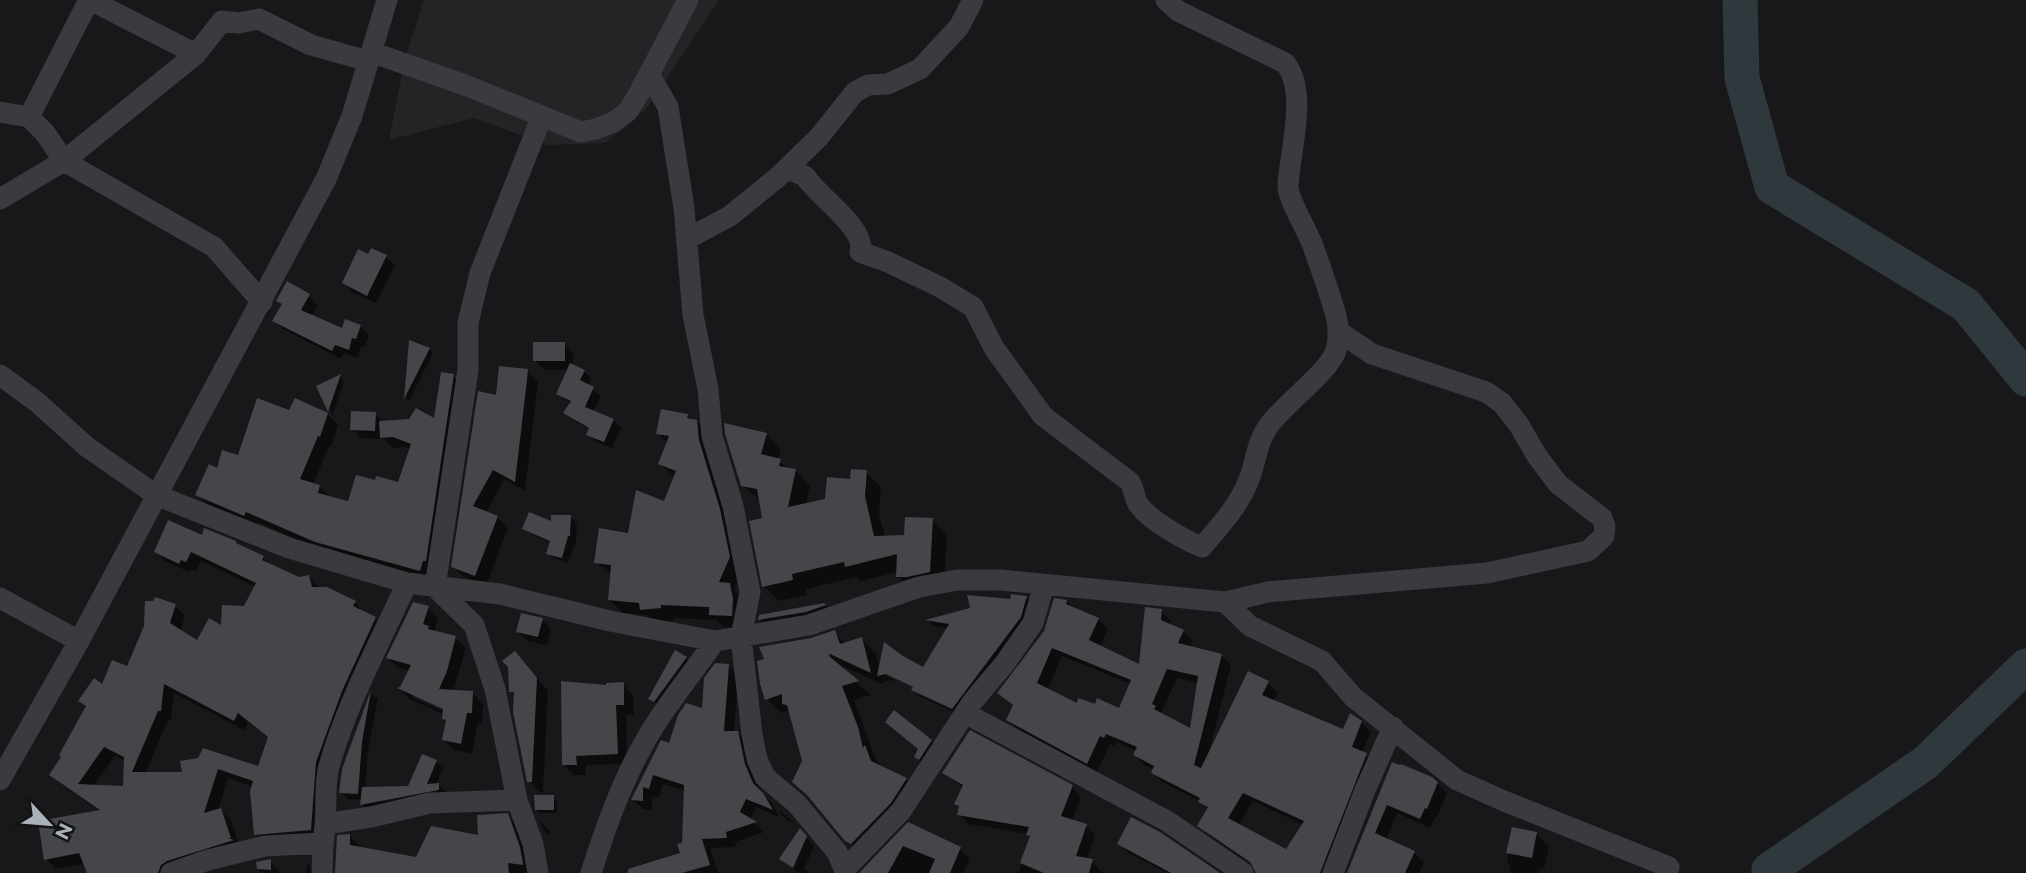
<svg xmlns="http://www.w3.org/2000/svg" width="2026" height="873" font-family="Montserrat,sans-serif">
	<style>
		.built { fill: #242427 }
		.shadow { fill: #0007; fill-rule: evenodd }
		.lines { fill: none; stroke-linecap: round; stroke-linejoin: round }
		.river { stroke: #2f383d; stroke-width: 35 }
		.building { fill: #45464a; fill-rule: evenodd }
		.minor { stroke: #393b3f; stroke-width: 21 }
	</style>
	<rect width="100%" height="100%" fill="#18181a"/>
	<!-- built -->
	<path class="built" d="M424 0H719L647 108 605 143 548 145 474 118 389 140 406 55Z"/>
	<!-- shadow -->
	<path class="shadow" d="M385 256 395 265 376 303 353 292 344 283Z
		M308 296 318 305 311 316 343 331 360 326 369 335 365 347 361 346 358 358 344 353 341 359 283 329 274 320 283 305 278 300Z
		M410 343 429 349 433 353 409 401 406 398Z
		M564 344 573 353V366L584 371 591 379 588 386 601 396 593 412 613 420 621 428 612 448 596 442 589 434 590 430 573 420 565 413 571 404 558 393 569 370H544L535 360Z
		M527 371 538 382 525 491 504 479 486 513 497 517 508 528 486 586 464 577 453 567 497 397Z
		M340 376 344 380 333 414 318 387Z
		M453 376 464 387 431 581 328 553 257 522 255 526 208 505 197 494 218 470 239 457 290 412 327 414 338 425 331 447 329 446 313 485 320 487 331 498 349 504 399 484 411 449 406 447 393 448 384 439 361 438 352 429 375 414 384 422 435 421Z
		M687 416 697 422 710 435 742 571 734 590 742 598 744 628 724 627 716 620 673 618 674 621 655 623 647 615 623 613 610 600 612 576 596 562 665 504 676 478 660 464 668 443 658 433Z
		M766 434 781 450 778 460 789 469 795 470 810 485 806 505 826 501 866 472 881 487 879 513 885 537H906L932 520 947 535 944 586 913 591 898 576V572L861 581 857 577 806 589 807 595 779 601 764 586V520L761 501 742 485Z
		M570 517 577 523 576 542 568 563 555 559 548 553 551 543 531 534 524 528 552 524Z
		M203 537 239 546 263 557 272 566 299 579 309 577 319 587 355 602 364 613 375 619 385 629 352 701 321 840 266 845 256 834 253 787 228 778 218 811 220 810 231 820 240 849 173 873H89L85 864 56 869 46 859 100 811 61 784 51 774 64 757 87 708 80 701 128 668 175 606 185 616 180 632 197 642 223 628 245 607 256 587 201 561 196 571 191 569 190 572 166 562 156 551ZM174 693 244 730 248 722 269 738 259 769 182 762 184 773 145 774 168 720H171ZM115 756 126 761 125 787 93 786Z
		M1026 598 1033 604 1027 624 959 714 919 696 913 690H921L885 671V675L894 680 883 682 884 685 844 667 842 670 871 695 854 700 875 758 881 767 906 779 920 793 861 855 814 802 794 782 804 761 791 710 781 713 767 699 812 640 834 632 846 644 862 639 876 653 880 671 923 669 948 629 934 626 929 621Z
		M1055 600 1067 601 1075 609 1098 619 1108 629 1100 647 1140 666 1161 611 1171 621 1170 626 1183 631 1193 641 1190 648 1221 655 1231 665 1209 752 1268 683 1278 693 1273 702 1344 731 1361 722 1371 732 1362 753 1376 764 1332 873H1257V868L1209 835 1200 826 1209 809 1202 802 1163 783 1153 773 1155 770 1144 765 1135 755 1137 751 1116 742 1114 746 1110 744 1097 772 1018 729 1008 720 1014 707 999 693 1045 631ZM1062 656 1131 684 1120 710 1078 706 1047 691ZM1177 678 1199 683 1191 730 1161 713ZM1253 801 1304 825 1287 852 1239 825Z
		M824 604 838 619 773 633 760 620V617Z
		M428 608 438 618 434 632 455 637 466 648 453 692 472 693 483 704 482 723H478L472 754 454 750 444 740 447 722 444 719V714L409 699 400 689 410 671 399 668 388 658ZM412 693 451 711 450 714 412 697Z
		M542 620 551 629 547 645 527 641 518 632Z
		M676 652 686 658 695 667 660 707 650 698Z
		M515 653 548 691 543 792H540L528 781 516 697 511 691Z
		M728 666 738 676 734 733H738L748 743 754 776 763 795 773 804 779 817 756 807 750 820 764 832 735 842 736 847 710 848 718 873H655L682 855 685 791 663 784 659 798 652 796V810L643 809 633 800 670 745 704 710Z
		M623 684 633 695 634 715H626L627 764 586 765V775H574L564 765 608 687Z
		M372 694 378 699 368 750 365 789 410 787 423 756 436 762 443 768 436 785H439L445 791V796L369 811 362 805 363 800 348 799 341 792 351 747Z
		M931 741 939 749 924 765 916 757Z
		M1393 764 1437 783 1447 793 1437 818 1435 817 1430 828 1397 813 1386 840 1414 853 1424 862 1419 873H1349Z
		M944 773 1072 787 1081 797 1072 821 1086 826 1095 835 1087 860 1092 861 1102 873H1018L1032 838 1028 834 969 824 959 814 960 808 956 803 963 788Z
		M553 796 557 801V813H540L536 809Z
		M780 810 791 820 794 823 788 821 779 812Z
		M507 815 518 826 532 873H337L349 835 359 846V849L417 859 480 837Z
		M540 821 551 832 548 835 544 831Z
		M909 825 960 849 970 858 963 873H882Z
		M800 830 814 846 804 869 811 873H798L782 859Z
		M1536 834 1549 846 1544 869 1540 868 1539 873H1510L1511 867 1507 863 1508 853Z
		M1119 843 1217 873H1167L1127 852Z
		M270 861 279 870V873H263L258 869Z
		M308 864 311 867 312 873H305Z"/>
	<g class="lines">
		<!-- river -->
		<path class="river" d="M1740 0 1742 78 1772 187 1966 305 2026 379
			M1769 873V870L1925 763 2026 666"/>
	</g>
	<!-- building -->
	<path class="building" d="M371 248 387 255 367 296 342 283 358 249 368 254Z
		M287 281 310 294 301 310 342 328 345 319 361 325 356 339 352 338 349 350 335 345 332 351 272 321 282 304 276 301Z
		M409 340 430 348 404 399Z
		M533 342H565V361H533Z
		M570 363 585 370 580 380 594 387 585 407 614 419 604 442 586 435 589 428 563 413 571 401 556 394Z
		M499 366 528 369 527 380 515 482 493 470 473 506 498 516 475 576 451 567 478 391 496 395Z
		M441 372 454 374 426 561H423L420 571 315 542 246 512 244 516 195 495 209 464 217 468 222 450 238 455 257 398 289 410 295 398 328 413 320 437 318 436 300 479 320 485 318 493 348 501 356 475 375 480 376 476 398 482 411 444 393 437 380 438 379 421 409 419 416 408 434 418Z
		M341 374 328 412 316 386Z
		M661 409 688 414 687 418 697 420 699 440 720 509 730 557 719 582 730 583 733 599 732 616 709 615V607L661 605V608L640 610 639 603 608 600 611 565 594 563 599 528 628 533 636 490 664 501 676 471 658 464 669 436 656 434Z
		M351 411 376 412 375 431 350 430Z
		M724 423 767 433 761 454 781 459 779 466 796 469 788 507 825 499 827 477 850 479 851 469 867 470 865 496 874 536 904 535 905 517 933 518 930 572 907 577H896L897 554 845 567 844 562 792 574 793 580 762 587 749 521 762 518 757 489 741 486 725 434Z
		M529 512 551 521V515H571L570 536H568L562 558 546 554 550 541 522 529Z
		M168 520 202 535 204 528 236 541V543L264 556 262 560 299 577 309 575 312 587H327L356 601 353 606 376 617 342 691 316 762 311 830 254 835 250 791 253 781 218 769 204 813 221 808 231 838H228L234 840 167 861 161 865 158 873H87L79 853 44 860 38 821 100 810 49 775 61 757 59 755 86 706 78 701 94 678 102 684 112 660 127 666 144 626 145 601H153L155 597 176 604 170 623 197 640 209 618 221 625 222 605 244 606 256 583 191 552 186 562 181 560 179 564 154 552ZM164 684 234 721 238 713 268 737 258 766 203 748 198 758 180 761 182 772H132L158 711H161ZM104 747 124 757 123 786 78 784Z
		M1011 594 1027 596 1021 617 952 709 911 690 913 687 886 674 877 676 884 642 903 656 923 667 949 624 925 620 970 608 967 595 1010 599Z
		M1054 598 1067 600 1066 604 1099 618 1089 640 1139 664 1145 607 1162 609 1161 620 1184 630 1178 643 1222 654 1194 765 1201 768 1248 671 1269 681 1262 695 1343 729 1350 713 1362 721 1352 747 1367 753 1320 873H1256L1250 862 1197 826 1208 807 1198 802 1200 798 1151 773 1154 766 1133 755 1137 747 1106 734 1104 738 1100 736 1087 764 1006 720 1013 705 997 693 1044 631ZM1052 648 1131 680 1119 708 1097 698 1095 704 1078 698 1077 703 1037 683ZM1167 669 1198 676 1190 728 1154 709 1156 706 1152 704ZM1243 793 1304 821 1286 849 1228 818Z
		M413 602 429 606 423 624 429 626 428 629 456 636 447 671 439 689 473 691 472 713H467L461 744 442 740 446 720 442 719 443 709 397 688 400 687 411 665 386 658Z
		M824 603 826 605 806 612 758 620 759 615Z
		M521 613 543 618 538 637 516 632Z
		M835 630 840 644 862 637 871 673 830 654 829 656 859 681 842 686 858 727 863 748 865 745 871 761 907 778 891 803 851 844 845 841 807 795 792 782 802 761 787 705 782 704V694L765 700 760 684 757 661 764 659 759 647 811 638Z
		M675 650 687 657 654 702 648 699Z
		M515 651 537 678 532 782H527L513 712 514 692H509L508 667 502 661Z
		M715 663 729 664 724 731H738L745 764 753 783 763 793 773 810 746 799 740 812 757 822 726 832 727 838 702 839 710 865 682 873H628V869L680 853 677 844 682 843 684 785 653 775 649 789 643 787V801L631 800 661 740 669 743 678 715 686 703 702 708 704 678Z
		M561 681 606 685V683L624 682V705H616L618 754 576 756 577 765H562Z
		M371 690 362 742 358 794 339 793 342 769Z
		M894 710 932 740 919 760 914 757 918 749 885 722Z
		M970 730 1073 785 1061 816 1087 824 1076 856 1093 859 1089 873H1044L1020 863 1030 836 1026 835 1029 827 957 815 959 806 954 804 963 785 942 773Z
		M422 754 437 760 427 784 439 783V790L360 805 362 787 408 786Z
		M1392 762 1400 765 1401 764 1432 777 1438 782 1427 809 1425 808 1420 819 1387 805 1375 833 1415 851 1405 873H1347Z
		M534 795H554V810H535Z
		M508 813 520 847 523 863V865L508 863 509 873H335L337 835 350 834V845L416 857 431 826 478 835 477 815Z
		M1131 817 1160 832 1220 873H1171L1117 844Z
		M908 822 961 847 950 873H929L935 859 903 846 888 873H859Z
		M1512 827 1537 832 1532 858 1506 853Z
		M800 828 807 836 793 868 779 859Z
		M271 859V870L257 869 256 862Z"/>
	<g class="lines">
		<!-- minor -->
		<path class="minor" d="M90 0 196 54
			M371 52 465 85 581 132 596 129 614 122 628 111 638 95 688 0
			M649 74 668 107 684 208 693 315 708 389 712 436 733 506 750 592 741 637 752 734 757 759 765 777 797 804 837 852 846 873
			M0 112 29 117 45 133 64 161 214 247 262 302
			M29 117 89 0
			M787 169 805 176C817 196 867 228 860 252L888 262 940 287 973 307 994 348 1043 416 1130 482C1134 489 1134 496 1137 502 1145 518 1186 541 1202 547 1219 527 1238 507 1248 482 1256 464 1256 444 1267 428 1285 402 1323 378 1335 353 1339 343 1339 327 1336 316 1330 293 1321 269 1313 246 1308 232 1288 199 1288 187 1289 153 1309 92 1285 63L1178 11 1166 0
			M0 199 64 161 196 54 222 21 239 23 259 19 311 45 368 61
			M687 239 730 216 778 177 819 137 855 92 868 85 888 84 920 69 959 27 973 0
			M0 375 37 402 87 447 156 495 289 548 407 583 500 594 610 621 715 641 809 625 919 587 958 580H1000L1225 602 1268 592 1487 573 1588 551 1604 536 1605 526 1602 518 1558 484 1537 456 1519 425 1502 403 1486 392 1372 354 1338 331
			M435 587 468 370V323L480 273 542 116
			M435 587 474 625 495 689 517 800 533 844 538 873
			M0 598 79 641
			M1225 602 1250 626 1322 661 1353 697 1457 780 1504 801 1669 867
			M965 713 1167 821 1243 873
			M0 780 79 641 326 179 352 116 387 0
			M325 824 371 817 430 803 517 800
			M845 869 901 811 973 701 1005 663 1033 623 1044 585
			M171 873 208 860 265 846 322 843
			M322 873C322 856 323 841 325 825 327 805 324 785 329 766 347 703 380 642 407 583
			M591 873C608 820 627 767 658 720 676 693 696 668 715 641
			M1333 873 1365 790 1393 727"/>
	</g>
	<!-- north arrow -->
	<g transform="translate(49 824) rotate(116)" stroke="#131315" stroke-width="5" paint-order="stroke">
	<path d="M0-5L12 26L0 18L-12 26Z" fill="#abb1b9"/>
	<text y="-10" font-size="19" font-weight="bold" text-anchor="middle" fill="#abb1b9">N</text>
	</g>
</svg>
